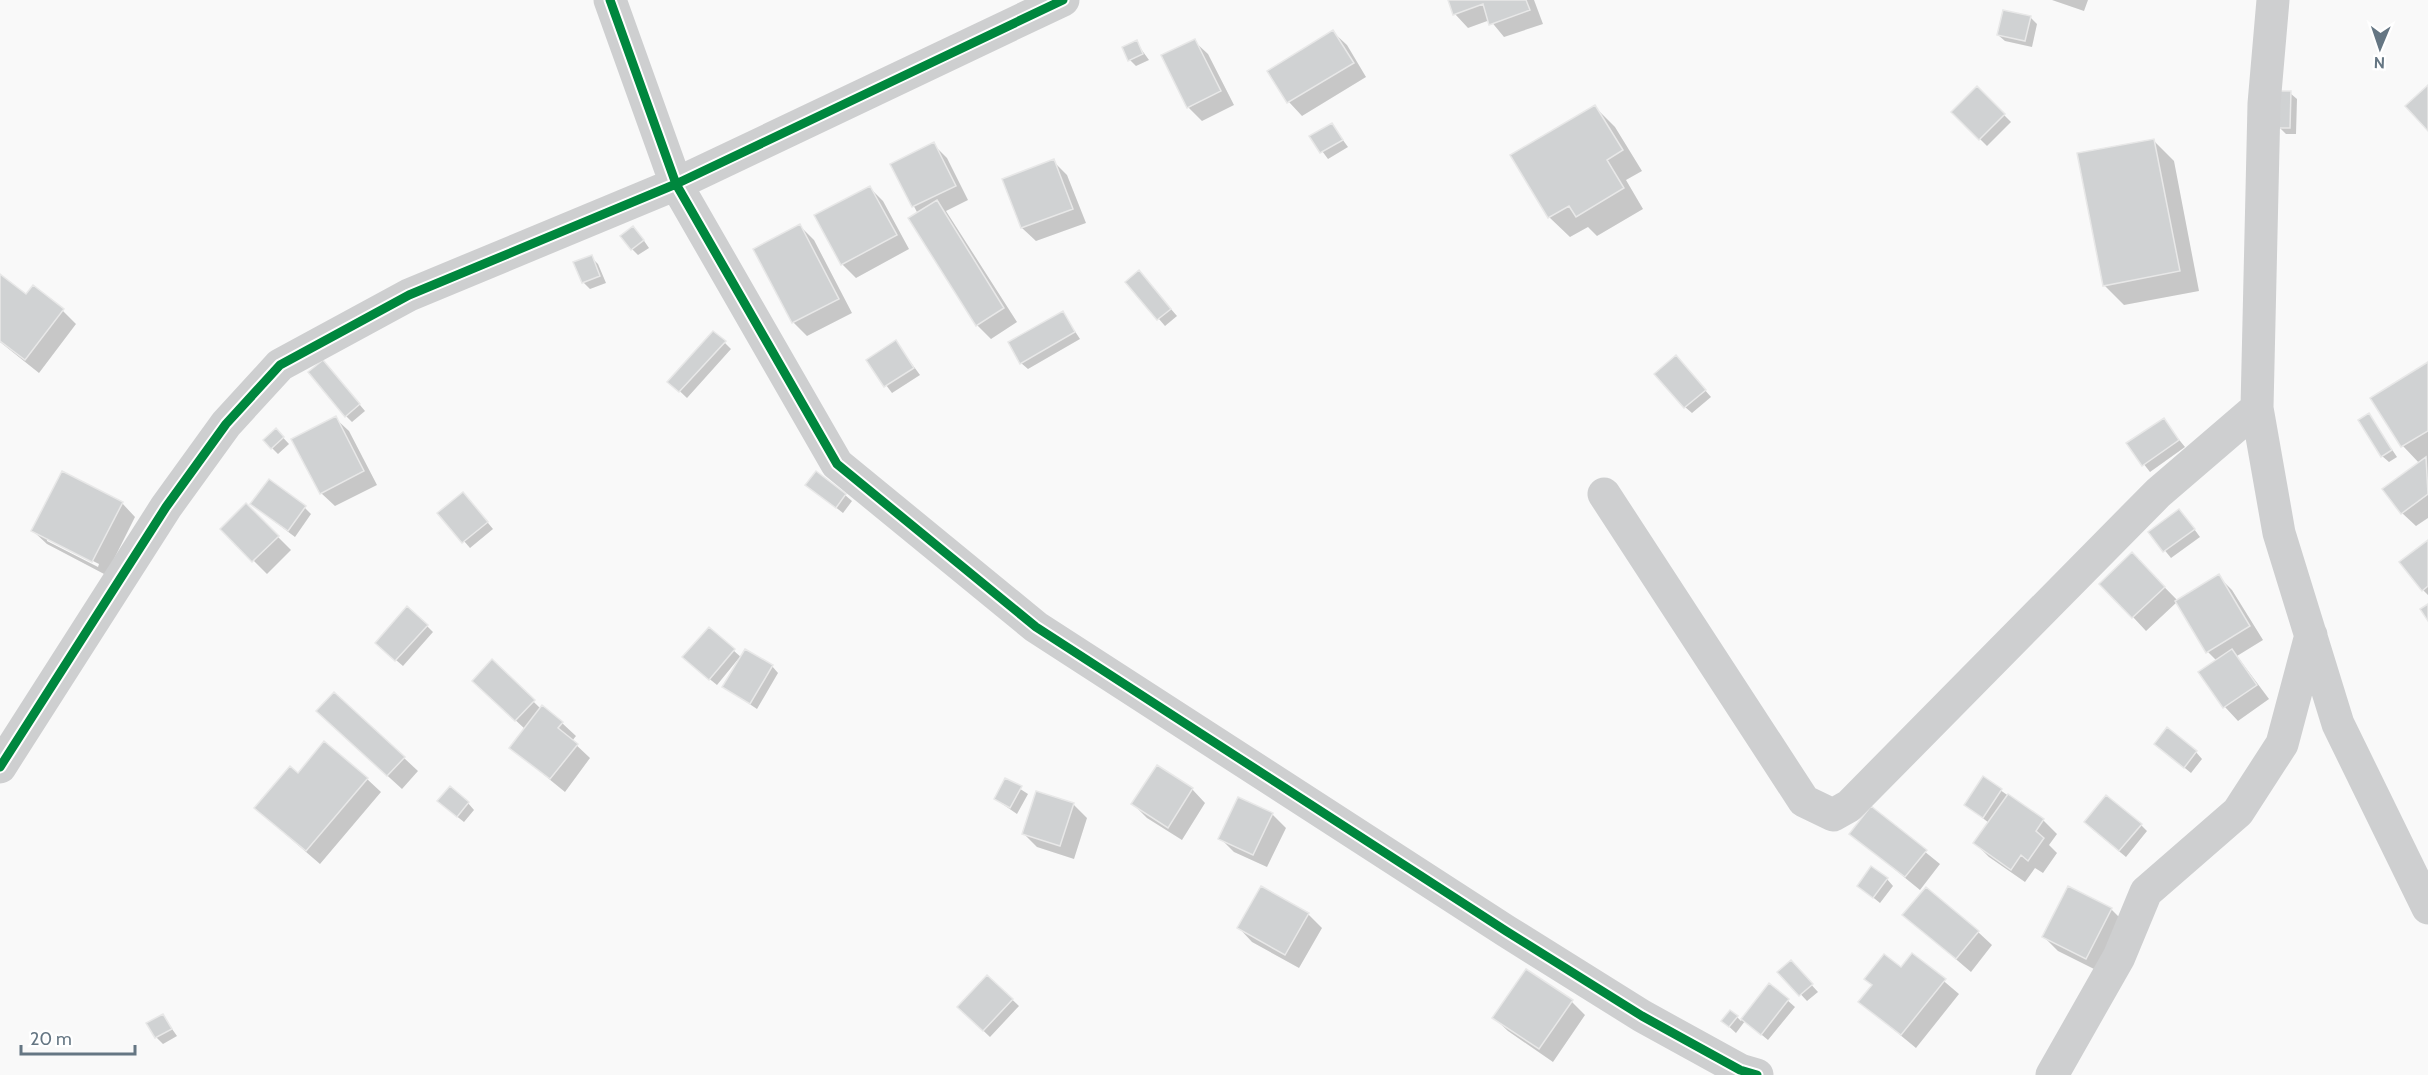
<svg xmlns="http://www.w3.org/2000/svg" width="2428" height="1075" font-family="Cabin,sans-serif">
	<style>
		.shadow { fill: #0003; fill-rule: evenodd }
		.building { fill: #d0d2d3; stroke: #e8e8e8; stroke-width: 1.5 }
		.lines { fill: none; stroke-linecap: round; stroke-linejoin: round }
		.minor { stroke: #cecfd0; stroke-width: 33 }
		.cycleway-casing { stroke: #fff; stroke-width: 13 }
		.cycleway { stroke: #00873e; stroke-width: 9 }
	</style>
	<rect width="100%" height="100%" fill="#f9f9f9"/>
	<!-- shadow -->
	<path class="shadow" d="M1450 0H1534L1543 24 1504 37 1490 20 1468 28 1455 14Z
		M2052 0H2088L2084 11Z
		M2030 17 2037 24 2032 47 2005 41 1998 35Z
		M1333 32 1347 45 1366 77 1302 116 1289 102Z
		M1194 41 1208 54 1234 105 1202 121 1188 107 1163 56Z
		M1136 42 1149 60 1136 66 1130 60Z
		M1977 88 2011 122 1987 146 1953 112Z
		M2290 93 2297 99 2296 134H2286L2279 127Z
		M1595 107 1615 127 1642 171 1626 180 1643 209 1597 236 1588 227 1570 237 1549 217 1512 156Z
		M1332 125 1348 147 1328 159 1311 136Z
		M2154 141 2174 161 2199 291 2124 305 2104 285Z
		M933 144 947 158 968 200 946 211 1017 322 991 339 977 325 892 165Z
		M1053 161 1067 175 1086 223 1036 241 1022 228Z
		M870 188 883 201 909 249 856 278 842 264Z
		M800 226 814 240 852 313 807 336 793 322Z
		M640 235 649 248 638 255 632 249Z
		M591 257 598 264 606 283 590 289 583 282Z
		M0 276 26 296 63 311 76 324 39 373 0 342Z
		M1145 279 1177 316 1165 326 1127 282Z
		M1063 313 1080 339 1028 369 1021 363Z
		M896 342 920 375 892 393 868 361Z
		M725 343 731 349 687 398 670 382Z
		M1682 364 1711 397 1692 413 1685 407Z
		M2428 364V518L2416 526 2402 513 2420 464 2403 446 2372 398Z
		M329 368 365 411 352 422 346 416Z
		M2369 415 2397 457 2389 462 2382 456Z
		M335 418 349 431 377 485 335 506 321 493Z
		M2163 420 2185 447 2150 472 2128 444Z
		M276 430 289 444 278 454 272 448Z
		M807 485 845 495 852 501 843 513Z
		M469 500 493 529 470 548 440 513Z
		M122 503 135 517 106 575 47 544 33 531ZM47 538 99 564 98 567 47 541Z
		M246 505 291 550 267 574 222 529Z
		M305 508 311 514 295 537 259 510Z
		M2186 518 2200 537 2171 558 2150 532Z
		M2428 542V595L2423 590Z
		M2132 554 2178 601 2218 576 2232 590 2263 640 2237 656 2269 699 2238 721 2225 707 2200 673 2217 661 2208 652 2177 602 2146 631 2133 617Z
		M427 626 433 632 403 666 383 649Z
		M709 629 742 658 772 666 778 673 757 709 724 687 739 658 717 685 691 664Z
		M492 661 541 709 562 723 576 736 572 741 590 758 565 792 511 748 525 729 487 694Z
		M332 725 404 758 418 771 402 789Z
		M2163 750 2196 752 2202 759 2191 773Z
		M298 775 367 779 381 792 320 864 270 821Z
		M1983 778 2043 820 2057 834 2049 845 2057 853 2043 873 2035 868 2025 882 1989 857 1975 843 1989 823 1966 805Z
		M1006 780 1028 794 1017 814 995 799Z
		M1192 789 1205 803 1182 840 1147 818 1133 804Z
		M1037 793 1074 805 1087 818 1074 859 1037 847 1023 833Z
		M468 803 474 810 464 822 445 807Z
		M1871 808 1940 864 1920 890 1851 834Z
		M1272 814 1286 828 1267 867 1234 852 1220 838Z
		M2141 825 2147 831 2126 857 2092 829Z
		M1887 879 1893 886 1880 903 1859 886Z
		M2111 909 2125 923 2100 972 2058 951 2044 937Z
		M1308 914 1322 928 1299 968 1252 942 1239 928Z
		M1904 915 1978 932 1992 945 1971 972Z
		M1913 955 1959 994 1916 1048 1860 1002 1873 986 1866 979 1901 969Z
		M1797 969 1818 992 1807 1001 1780 972Z
		M988 977 1019 1006 990 1037 966 1014Z
		M1770 985 1795 1007 1768 1040 1745 1021 1736 1033 1723 1021 1737 1017 1741 1021Z
		M1572 1002 1585 1015 1553 1062 1508 1031 1494 1018Z
		M163 1016 177 1036 163 1044 156 1037Z"/>
	<!-- building -->
	<path class="building" d="M1448 0H1526L1530 10 1489 25 1483 4 1453 15Z
		M2003 10 2031 16 2025 41 1997 35Z
		M1333 30 1354 63 1287 103 1267 71Z
		M1195 39 1221 91 1187 108 1161 55Z
		M1137 40 1143 54 1128 61 1122 47Z
		M2428 85V131L2405 106Z
		M1977 86 2005 114 1979 140 1951 112Z
		M2279 91H2291L2290 128H2278Z
		M1595 105 1623 150 1607 160 1624 188 1576 217 1569 206 1548 218 1510 155Z
		M1332 123 1343 140 1320 153 1309 136Z
		M2154 139 2180 271 2103 286 2077 153Z
		M934 142 956 186 912 207 890 164Z
		M1054 159 1073 209 1021 228 1002 179Z
		M870 186 897 235 841 265 814 215Z
		M937 200 1004 308 976 326 908 218Z
		M800 224 839 299 792 323 753 249Z
		M633 226 644 240 631 250 620 236Z
		M592 255 600 276 582 283 573 262Z
		M1139 270 1171 309 1157 320 1125 282Z
		M0 274 26 294 33 285 64 309 25 360 0 341Z
		M1063 311 1075 332 1020 364 1008 342Z
		M713 331 726 341 679 392 667 382Z
		M896 340 914 368 884 387 866 360Z
		M1676 355 1706 390 1684 408 1654 374Z
		M323 360 360 404 345 417 308 372Z
		M2428 362V431L2401 447 2370 398Z
		M2369 413 2392 450 2381 457 2358 420Z
		M336 416 364 471 320 494 291 439Z
		M2164 418 2179 440 2142 466 2126 443Z
		M276 428 284 437 271 449 263 440Z
		M2426 457 2428 494 2401 514 2382 489Z
		M62 471 123 502 92 562 31 531Z
		M816 471 846 494 836 508 805 485Z
		M269 479 306 506 288 531 250 504Z
		M463 492 488 522 462 543 437 513Z
		M246 503 279 536 252 562 220 529Z
		M2179 509 2195 529 2163 552 2148 532Z
		M2428 540V586L2422 591 2399 562Z
		M2132 552 2165 587 2132 618 2099 584Z
		M2219 574 2250 626 2206 653 2175 601Z
		M2428 604V621L2420 609Z
		M407 606 428 625 395 661 375 643Z
		M709 627 735 649 709 680 682 657Z
		M745 649 773 665 750 704 722 687Z
		M2232 649 2257 685 2223 708 2198 672Z
		M492 659 535 700 515 721 472 681Z
		M334 692 405 757 387 776 316 711Z
		M542 705 563 722 558 728 578 744 550 779 509 748Z
		M2167 727 2197 751 2184 768 2154 744Z
		M324 741 368 778 306 851 254 808 290 766 298 773Z
		M1157 765 1193 788 1168 828 1131 804Z
		M1983 776 2002 789 1983 818 1964 805Z
		M1005 778 1022 786 1010 808 994 799Z
		M450 786 469 802 457 817 437 801Z
		M1036 791 1074 803 1060 846 1022 834Z
		M2008 794 2044 819 2036 831 2044 838 2028 861 2021 855 2011 870 1973 843Z
		M2106 795 2142 824 2119 851 2084 822Z
		M1238 797 1273 813 1253 855 1218 839Z
		M1871 806 1927 850 1905 877 1849 834Z
		M1871 866 1888 878 1873 898 1857 886Z
		M1261 886 1309 913 1285 955 1237 928Z
		M2068 886 2112 908 2086 959 2042 937Z
		M1926 887 1979 931 1956 959 1902 915Z
		M1912 953 1946 979 1901 1035 1858 1002 1872 985 1864 979 1884 954 1901 967Z
		M1791 960 1813 984 1799 996 1777 972Z
		M1526 969 1573 1000 1539 1049 1492 1018Z
		M987 975 1013 999 983 1031 957 1007Z
		M1769 983 1789 999 1761 1035 1741 1019Z
		M1730 1010 1738 1016 1729 1027 1721 1021Z
		M163 1014 172 1029 155 1038 146 1023Z"/>
	<g class="lines">
		<!-- minor -->
		<path class="minor" d="M610 0 676 184 837 464 1036 627 1506 931 1642 1016 1740 1070 1757 1075
			M2273 0 2264 104 2257 408 2279 533 2338 724 2428 908
			M1604 494 1804 801 1833 815 1849 806 2158 493 2257 408
			M0 767 166 507 226 424 280 365 409 295 676 184 1063 0
			M2052 1075 2119 957 2146 892 2238 812 2282 744 2311 635"/>
		<!-- cycleway casing -->
		<g class="cycleway-casing">
			<path id="cycleway" d="M610 0 676 184 837 464 1036 627 1506 931 1642 1016 1740 1070 1757 1075
				M0 767 166 507 226 424 280 365 409 295 676 184 1063 0"/>
		</g>
		<!-- cycleway -->
		<use href="#cycleway" class="cycleway"/>
	</g>
	<!-- north arrow -->
	<g transform="translate(2380 48) rotate(182)" stroke="#ffffff" stroke-width="4.5" paint-order="stroke">
	<path d="M0-4.5L10 22L0 15L-10 22Z" fill="#657683"/>
	<text y="-9" font-size="16" font-weight="bold" text-anchor="middle" fill="#657683">N</text>
	</g>
	<!-- scale -->
	<path d="M21 1045v9h114v-9" fill="none" stroke="#657683" stroke-width="3"/>
	<text x="30" y="1045" font-size="18" fill="#657683" stroke="#ffffff" stroke-width="4.5" paint-order="stroke">20 m</text>
</svg>
